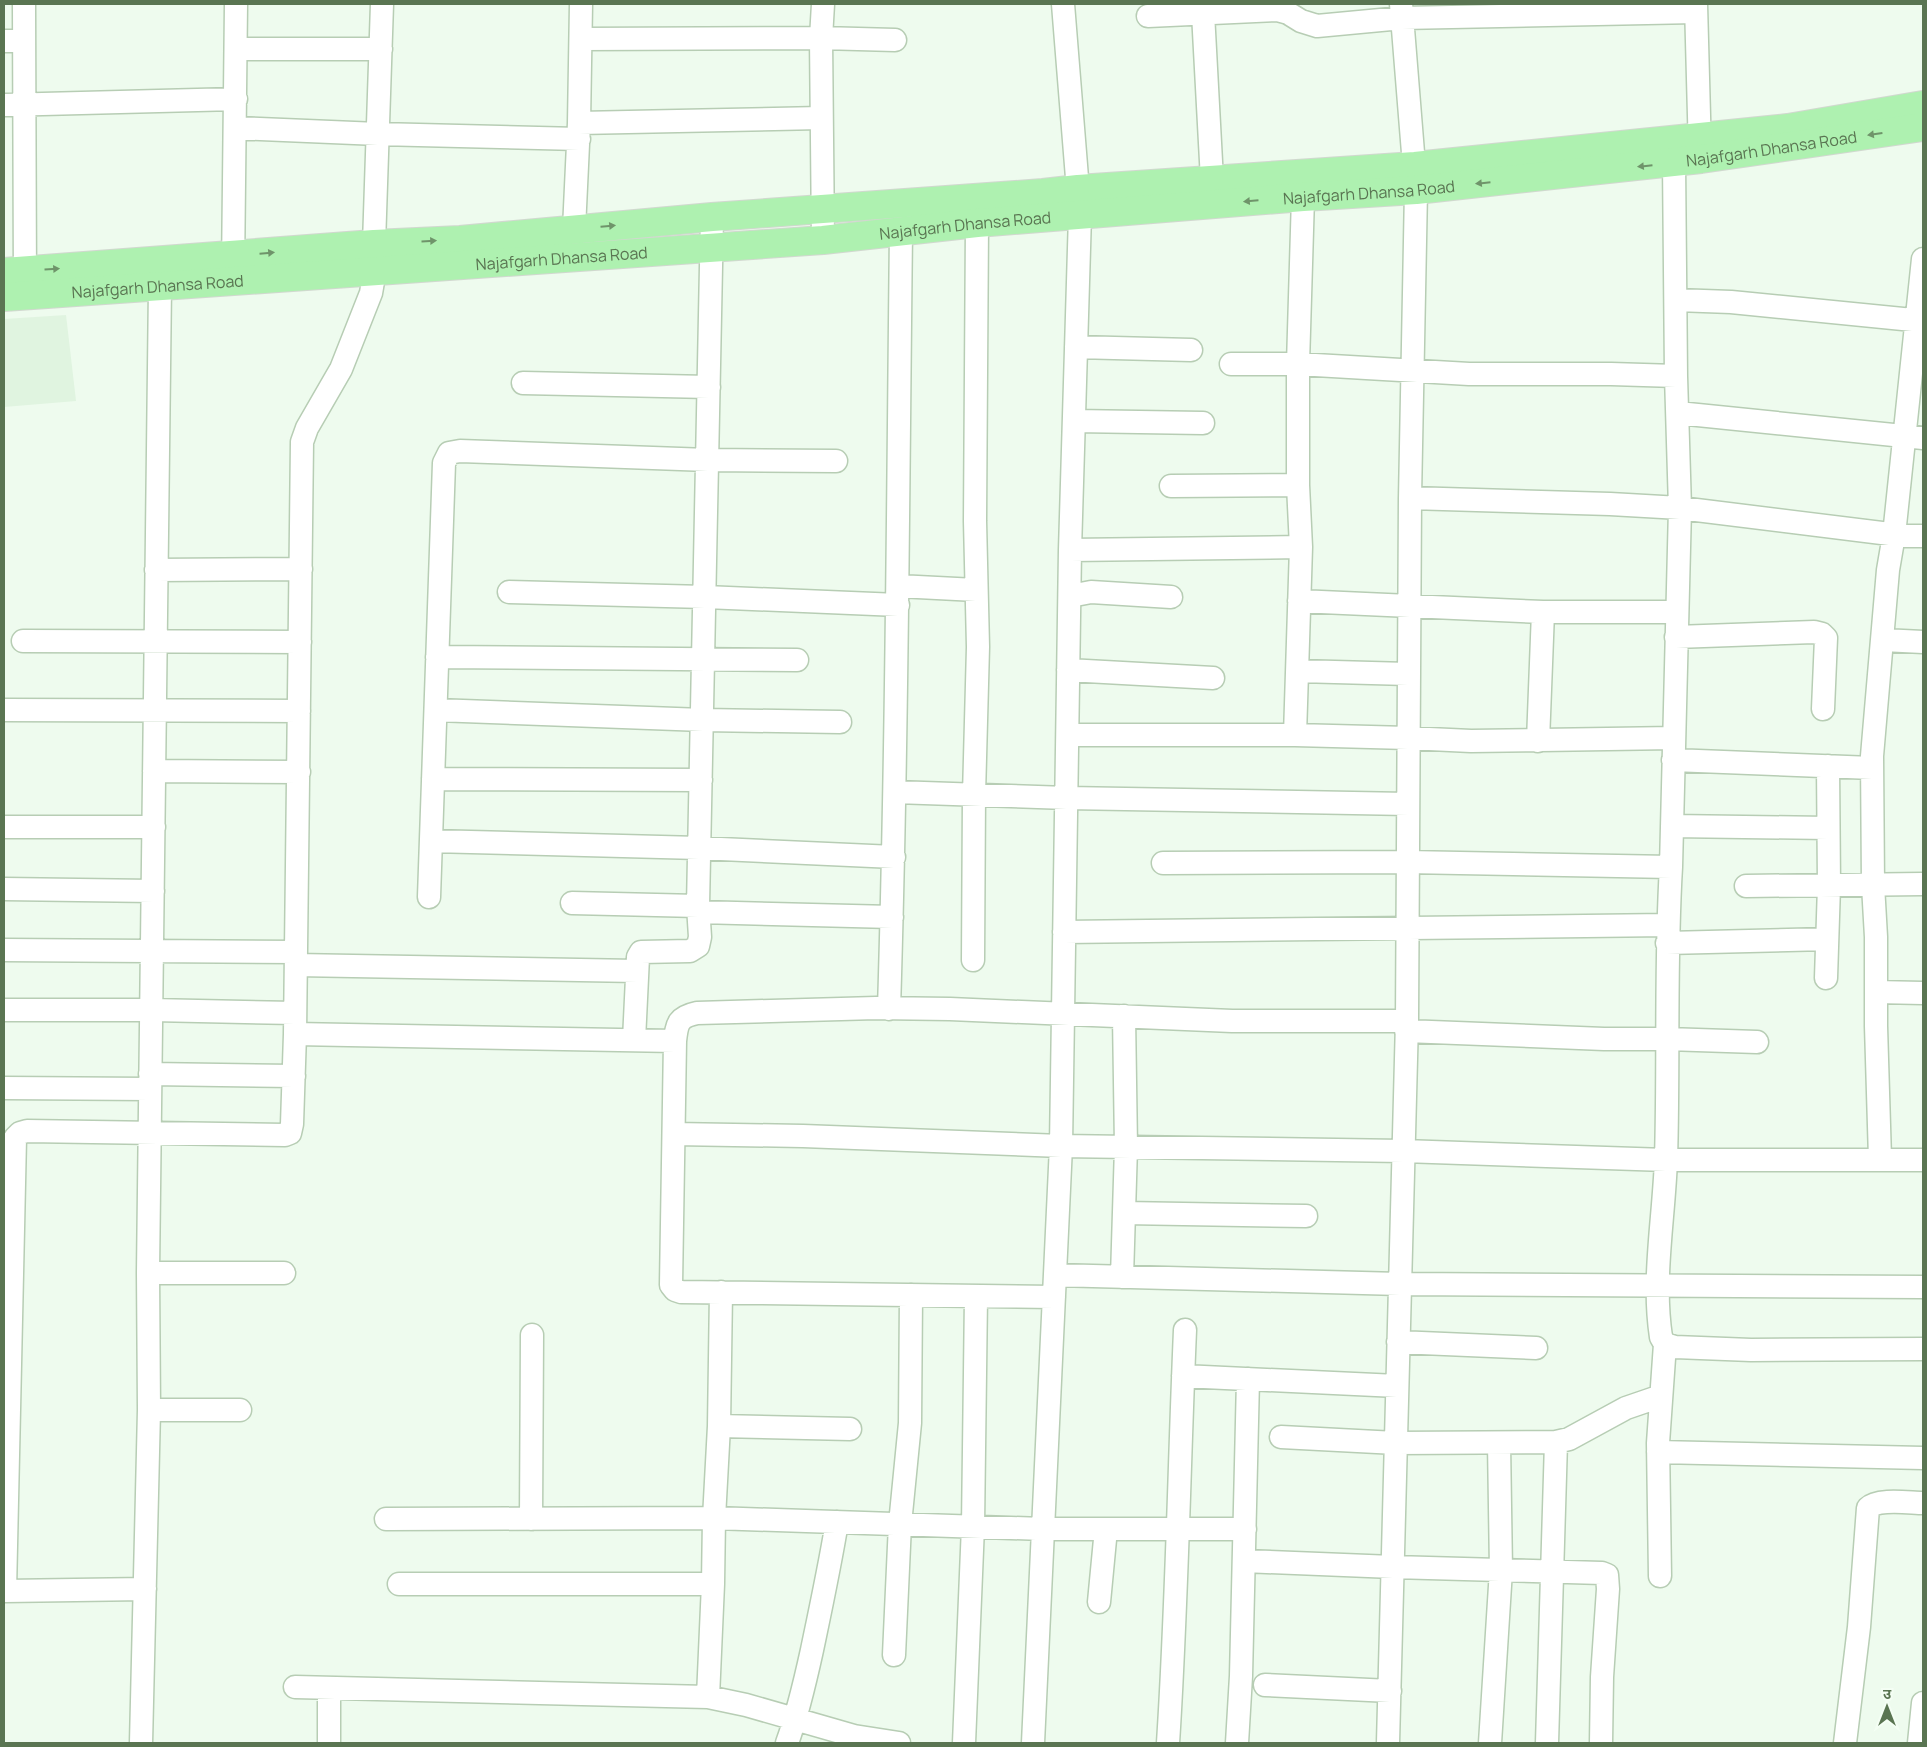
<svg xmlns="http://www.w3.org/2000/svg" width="1927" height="1747" font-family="Manrope,'Noto Sans Devanagari',sans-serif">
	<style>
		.residential { fill: #e0f4e0 }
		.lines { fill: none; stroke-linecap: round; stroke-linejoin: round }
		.minor-casing { stroke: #b7cdb4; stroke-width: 25 }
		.major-casing { stroke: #d1d8cf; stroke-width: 30 }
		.minor { stroke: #fff; stroke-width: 22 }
		.major { stroke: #aef1b0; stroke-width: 28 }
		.oneway { fill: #6f946a }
		.labels { text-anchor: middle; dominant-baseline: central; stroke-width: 4.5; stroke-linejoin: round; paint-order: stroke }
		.street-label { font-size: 16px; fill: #5a7552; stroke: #f4fef4 }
	</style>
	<rect width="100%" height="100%" fill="#eefbee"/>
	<!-- residential -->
	<path class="residential" d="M66 315 76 401 4 407V319Z"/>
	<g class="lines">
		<!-- minor casing -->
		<g class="minor-casing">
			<path id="minor" d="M24 4 25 287
				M382 4 374 244 375 270 371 293 341 369 307 428 302 442 295 1034 675 1041 671 1285 675 1290 681 1292 1054 1297
				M1696 4 1700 153
				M1203 13 1212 180
				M1148 16 1277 10 1288 13 1301 21 1317 26 1402 18 1696 12
				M581 39 821 38 895 40
				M4 41H24
				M236 49H381
				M4 105 236 99
				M579 123 821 118
				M235 128 378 134 579 139
				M1674 162 1676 376 1680 508 1671 867C1665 964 1669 1062 1666 1159 1664 1218 1652 1279 1661 1337L1665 1344 1675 1347 1751 1350 1923 1349
				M574 229 579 123 581 4
				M823 240 821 38 823 4
				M233 272 236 4
				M1676 300 1731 302 1923 321
				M1076 347 1191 350
				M1231 364H1298L1469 374H1611L1676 376
				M523 383 709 387
				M1678 413 1923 438
				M1075 421 1203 423
				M1171 486 1298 485
				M1410 498 1610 504 1680 508 1906 536H1923
				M1070 550 1301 547
				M156 570 301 569
				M898 586 976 590
				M509 592 705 597 898 605
				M1070 596 1091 592 1171 597
				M1299 601 1543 612H1677
				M1676 637 1814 632 1822 634 1826 638 1823 709
				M1883 640 1923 642
				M23 641 300 642
				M437 657 797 660
				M1068 670 1213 678
				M1298 671 1408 674
				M4 710 299 711
				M436 710 703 720 840 722
				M1068 735H1295L1408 738 1471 741 1674 738
				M1295 735 1301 547 1298 485V364L1303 197
				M1538 741 1543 612
				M1673 760 1872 768
				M154 771 299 772
				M433 779 701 780
				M895 792 1067 798 1408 804
				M1672 826 1828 828
				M4 827H154
				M431 841 699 848 894 857
				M1163 863 1407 862 1671 867
				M1746 886 1923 884
				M4 889 153 891
				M429 897 444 463 449 453 460 451 708 460 836 461
				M572 903 698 906
				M699 912 892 917
				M1064 932 1667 925
				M1667 943 1827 939
				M4 950 296 952
				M973 960 974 795 978 647 975 521 977 223
				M296 965 637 971
				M1826 978 1829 886 1828 766
				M1876 992 1923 993
				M889 1009C897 749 898 490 901 231
				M4 1010H152L295 1013
				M1406 1031 1604 1039H1667L1757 1042
				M634 1040 638 957 641 952 690 951 698 946 700 937 698 906 712 217
				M675 1041C677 1023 678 1017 697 1013L876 1008 950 1009 1232 1021H1407
				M150 1074 294 1076
				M4 1088 150 1089
				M674 1134 803 1136 1061 1146 1403 1151 1666 1160H1923
				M1880 1159 1876 1026V937L1873 885 1872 756 1888 570 1894 535 1923 259
				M1124 1213 1306 1216
				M148 1273H284
				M1055 1275 1400 1284 1923 1287
				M1122 1277 1126 1147 1124 1016
				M721 1292 719 1426 714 1518 1043 1529H1245
				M1398 1342 1536 1348
				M1183 1376 1397 1386
				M149 1410H240
				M719 1426 850 1429
				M1281 1437 1396 1443 1556 1442 1569 1439 1626 1408 1661 1396
				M1658 1452 1923 1458
				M386 1519 714 1518 713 1584
				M531 1519 532 1335
				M1244 1561 1393 1567 1602 1573 1607 1575 1608 1589 1602 1677 1601 1743
				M1660 1576 1658 1443 1665 1344
				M399 1584H713L708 1697
				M4 1591H5L15 1138 20 1133 27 1131 285 1135 290 1133 292 1124 295 1034
				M5 1591 145 1589
				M1099 1602 1106 1529
				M894 1655 900 1524 910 1423 911 1295
				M1265 1685 1390 1691
				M295 1687 708 1697 746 1705 854 1736 899 1743
				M329 1688V1743
				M141 1743 149 1410 148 1273 160 286
				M787 1743C798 1713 805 1682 812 1650 821 1607 830 1565 837 1522
				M964 1743 973 1526 976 1296
				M1033 1743 1061 1146 1070 550 1080 215 1063 4
				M1168 1743C1177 1606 1179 1468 1185 1330
				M1237 1743 1241 1676 1248 1379
				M1388 1743 1407 1021 1410 498 1416 190 1401 4
				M1490 1743 1501 1570 1499 1443
				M1547 1743 1556 1442
				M1845 1743 1859 1627 1868 1508C1878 1498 1910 1503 1923 1503
				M1919 1743 1923 1703"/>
		</g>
		<!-- major casing -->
		<g class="major-casing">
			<g id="major">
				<path d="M4 272 374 244 460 240 712 217 1043 193 1078 189 1415 166 1788 128 1923 105"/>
				<path id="s1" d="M4 297 823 240 977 223 1303 197 1416 190 1701 159 1923 127"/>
			</g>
		</g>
		<!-- minor -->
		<use href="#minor" class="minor"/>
		<!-- major -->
		<use href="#major" class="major"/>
	</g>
	<!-- one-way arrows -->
	<defs><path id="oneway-solid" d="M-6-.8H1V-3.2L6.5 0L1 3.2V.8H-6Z" transform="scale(1.25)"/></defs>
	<g class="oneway">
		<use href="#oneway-solid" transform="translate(1875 134) rotate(172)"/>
		<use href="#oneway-solid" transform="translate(1645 166) rotate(174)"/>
		<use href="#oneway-solid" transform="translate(1483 183) rotate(174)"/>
		<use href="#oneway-solid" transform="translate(1251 201) rotate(175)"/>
		<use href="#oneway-solid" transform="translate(608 226) rotate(-5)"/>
		<use href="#oneway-solid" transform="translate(429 241) rotate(-3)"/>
		<use href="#oneway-solid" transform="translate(267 253) rotate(-5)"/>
		<use href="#oneway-solid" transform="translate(52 269) rotate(-4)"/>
	</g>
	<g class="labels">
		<!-- street labels -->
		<g class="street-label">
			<text stroke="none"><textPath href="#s1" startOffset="1774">Najafgarh Dhansa Road</textPath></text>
			<text stroke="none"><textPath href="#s1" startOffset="1369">Najafgarh Dhansa Road</textPath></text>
			<text stroke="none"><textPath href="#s1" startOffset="964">Najafgarh Dhansa Road</textPath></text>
			<text stroke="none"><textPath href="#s1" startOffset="559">Najafgarh Dhansa Road</textPath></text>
			<text stroke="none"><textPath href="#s1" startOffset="154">Najafgarh Dhansa Road</textPath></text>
		</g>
	</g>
	<!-- border -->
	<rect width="1927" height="1747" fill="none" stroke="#5a7552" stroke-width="10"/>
	<!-- north arrow -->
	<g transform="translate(1887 1707)" stroke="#f4fef4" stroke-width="4" paint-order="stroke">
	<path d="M0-4L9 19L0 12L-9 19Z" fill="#5a7552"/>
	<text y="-8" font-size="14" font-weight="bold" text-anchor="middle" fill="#5a7552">उ</text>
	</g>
</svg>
